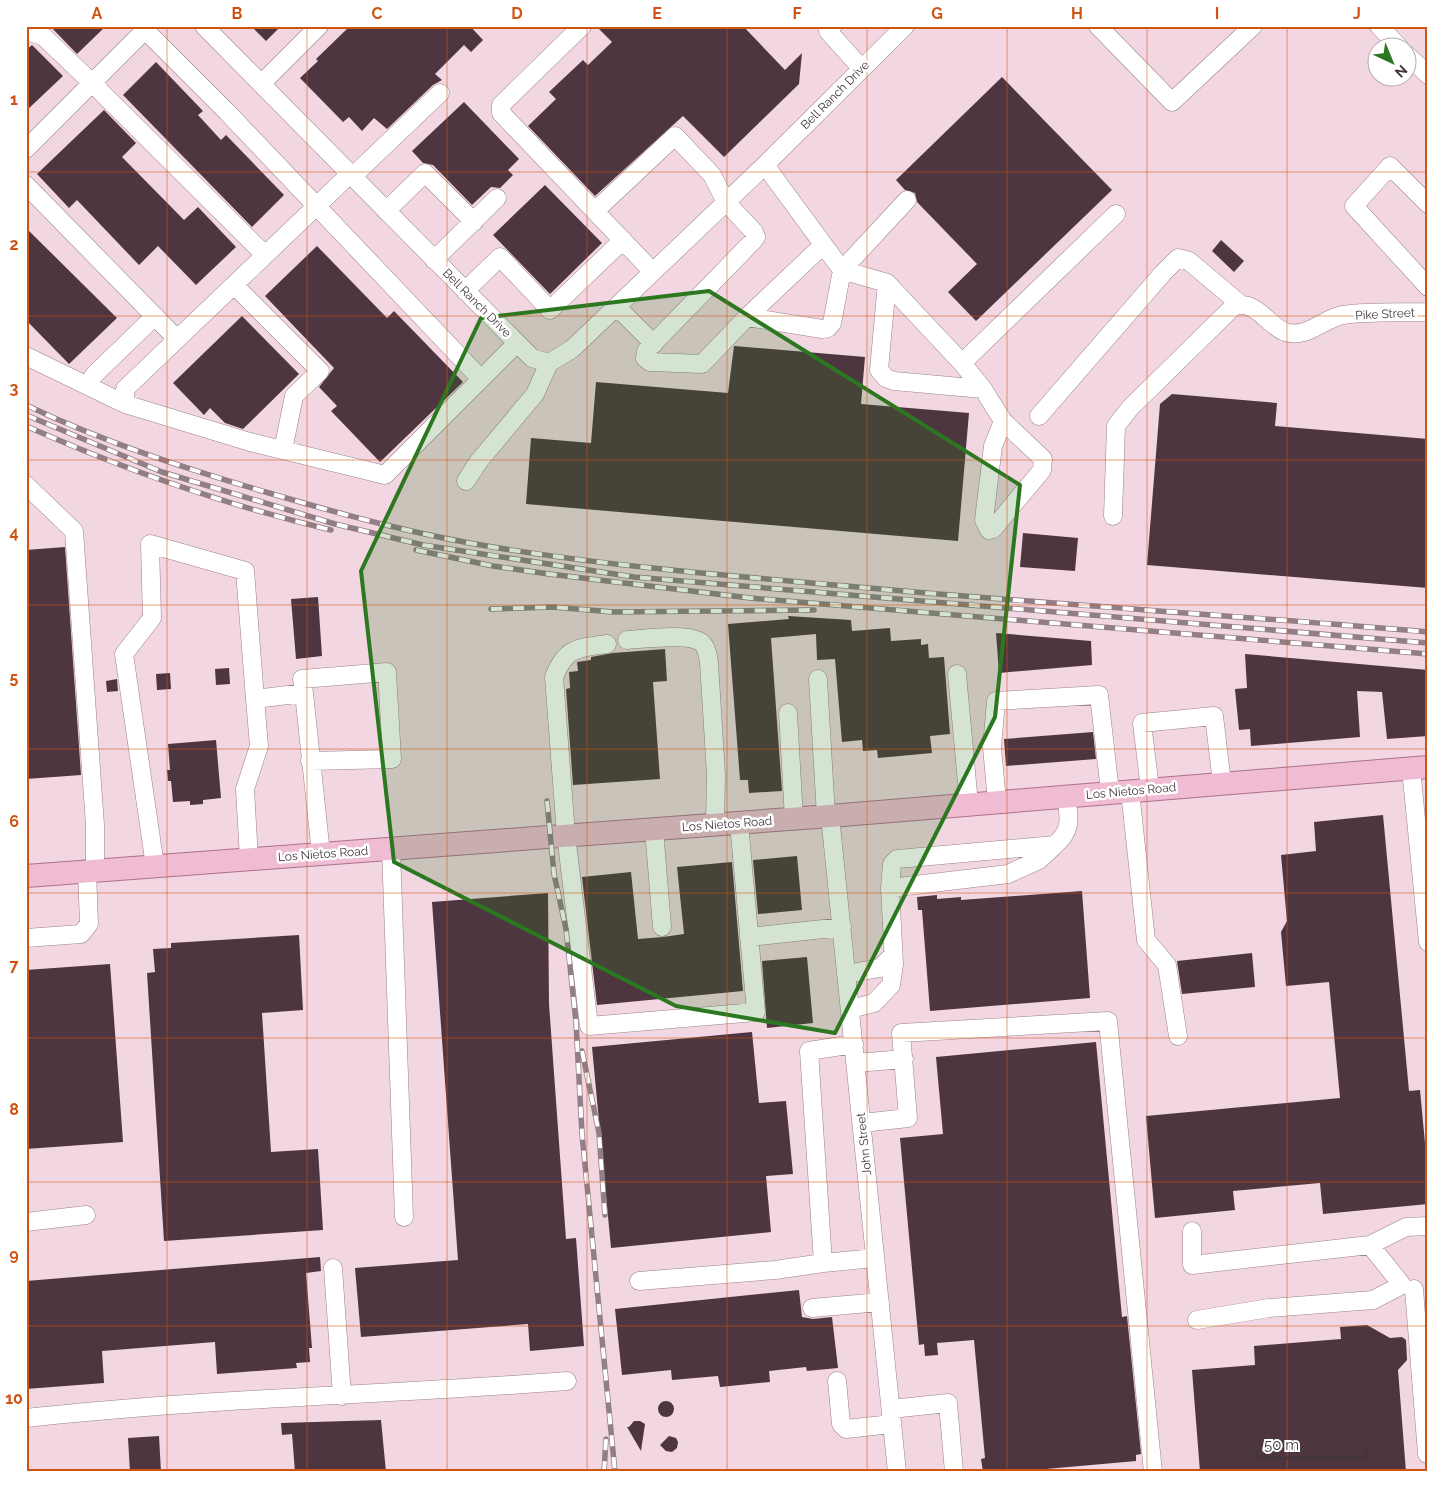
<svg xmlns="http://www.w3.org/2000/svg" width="1454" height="1498" font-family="Raleway,sans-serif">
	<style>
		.building { fill: #4d3640 }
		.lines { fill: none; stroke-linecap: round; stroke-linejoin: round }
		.minor-casing { stroke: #9b828c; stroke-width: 19 }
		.major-casing { stroke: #ad708c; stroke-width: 24 }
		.minor { stroke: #fff; stroke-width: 18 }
		.major { stroke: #f0bcd4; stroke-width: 22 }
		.rail-casing { stroke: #927e86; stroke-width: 5.5 }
		.rail { stroke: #fff; stroke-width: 4; stroke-dasharray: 11; stroke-linecap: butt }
		.marked { fill: #2b7820; fill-opacity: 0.2; stroke: #2b7820; stroke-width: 4; stroke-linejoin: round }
		.grid { fill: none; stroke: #cf5413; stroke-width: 1; stroke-opacity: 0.55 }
		.labels { text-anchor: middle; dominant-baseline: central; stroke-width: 5; stroke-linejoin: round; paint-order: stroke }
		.street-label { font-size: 12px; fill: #43373c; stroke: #fff }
		.neatline { fill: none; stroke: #cf5413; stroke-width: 2 }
		.grid-label { font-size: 16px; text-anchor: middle; font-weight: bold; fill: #cf5413 }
	</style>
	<rect width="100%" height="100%" fill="#f2d6e1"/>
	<!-- building -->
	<path class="building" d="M50 26H106L77 54Z
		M251 26H281L266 41Z
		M350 26H470L483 40 471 52 464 45 435 74 442 80 433 85 387 129 374 118 362 131 349 117 343 122 300 78 318 61 316 59Z
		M596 26H743L785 70 802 53 799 84 724 157 683 116 595 196 528 126 556 99 549 92 583 60 588 65 612 42Z
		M32 45 63 76 26 111V50Z
		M156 62 203 111 198 115 221 140 226 135 284 195 252 227 123 95Z
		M1002 77 1112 190 976 321 948 292 977 264 917 202 915 193 905 190 896 180Z
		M464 102 519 159 508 170 513 175 500 188 491 187 472 205 433 165 423 163 412 151Z
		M104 110 136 143 122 157 184 220 198 207 236 247 196 285 158 246 139 265 77 200 69 208 37 174Z
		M545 185 602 243 550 294 493 235Z
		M26 228 117 318 69 364 26 320Z
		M1221 240 1244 261 1234 272 1212 251Z
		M317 246 387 318 394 311 463 382 380 462 331 411 337 406 319 387 334 368 265 296Z
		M242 316 299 374 243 429 225 423 210 408 204 415 173 383Z
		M734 346 865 357 861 404 969 413 958 541 526 504 531 438 591 443 596 382 728 393Z
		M1172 394 1277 403 1275 426 1428 439V588L1147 565 1160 404Z
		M1023 533 1078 538 1075 571 1020 567Z
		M65 547 81 775 26 779V550Z
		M318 597 322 656 296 659 291 599Z
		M788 616 851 620 852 631 890 628 891 641 921 639V645L928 644 929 658 944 657 950 734 930 736 932 753 878 758 877 750 863 751 862 740 842 742 835 659 817 660 816 634 771 638 782 791 749 793 748 780H740L728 624 789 619Z
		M996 633 1091 641 1092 665 999 673Z
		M665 649 667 681 653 682 660 779 573 785 566 689 570 688 569 672 578 671 577 662 591 660V657L613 653Z
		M1245 654 1428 670V736L1387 739 1382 692 1357 691 1360 737 1251 746 1250 729 1239 730 1235 689 1247 688Z
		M229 668 230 684 216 685 215 669Z
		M170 673 171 689 157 690 156 674Z
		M117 679 118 691 107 692 106 681Z
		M1093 732 1096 759 1006 766 1004 739Z
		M216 740 221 798 203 800V804L190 805V801L173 802 171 781H168L167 770H170L168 744Z
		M1383 815 1409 1091 1420 1090 1428 1175V1204L1323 1214 1320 1183 1233 1191 1235 1210 1155 1218 1146 1116 1340 1098 1329 982 1286 986 1281 932 1287 921 1281 855 1316 851 1314 822Z
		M797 856 802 910 758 914 753 860Z
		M732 862 743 991 597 1005 582 877 631 872 638 939 663 937 684 934 677 867Z
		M1082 891 1090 998 930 1011 922 910H918L917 897 937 895V899L961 897V900Z
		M548 893 549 1004 566 1239 576 1238 584 1346 530 1351 528 1324 361 1337 355 1268 458 1260 432 902Z
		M299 935 303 1010 262 1013 271 1152 318 1149 323 1230 164 1241 147 973 155 972 153 949 171 948V943Z
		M1252 953 1255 987 1182 994 1177 961Z
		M807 957 813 1023 767 1028 762 961Z
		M110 964 123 1142 26 1149V970Z
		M752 1032 759 1103 786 1101 793 1174 766 1176 771 1232 611 1248 592 1047Z
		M1096 1042 1122 1317 1127 1316 1141 1454 1136 1455V1461L1046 1469V1472H983L981 1459 985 1458 974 1340 937 1343 938 1355 925 1356 924 1344 919 1345 900 1138 943 1134 936 1057Z
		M320 1257 321 1271 306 1273 312 1348H309L310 1362 296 1363 297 1368 217 1374 215 1342 102 1351 104 1383 26 1389V1281Z
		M799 1290 802 1317 813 1319 832 1317 838 1368 807 1371 806 1367 769 1371 770 1382 720 1387 718 1376 672 1380 671 1370 622 1375 615 1309Z
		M1367 1325 1390 1338 1402 1337 1406 1340 1407 1360 1398 1370 1406 1472H1200L1192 1370 1255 1365 1254 1346 1341 1339 1340 1327Z
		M658 1409a8 8 0 1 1 16 0a8 8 0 1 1-16 0Z
		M381 1420 386 1472H295L292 1434 282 1435 281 1423Z
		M634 1421H640L645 1424 641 1451 627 1427H629Z
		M159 1436 161 1472H130L128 1438Z
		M669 1436 676 1438 678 1442 677 1448 672 1452 666 1451 660 1445Z"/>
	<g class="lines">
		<!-- minor casing -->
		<g class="minor-casing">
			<path id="minor" d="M204 26 532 358 549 363 572 349 765 165 905 26
				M582 26 501 105V113L653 272
				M833 26 828 31 861 68
				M1098 26 1172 102 1253 26
				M1379 26 1400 48
				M26 31 43 36 92 83 265 255
				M1406 54 1428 75
				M261 84 319 26
				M26 149 145 30 227 112 481 379
				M765 165 842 270
				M350 174 125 389V404L250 442 385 475 517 343
				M352 177 440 93
				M26 185 177 339
				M1428 204 1390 166 1354 206 1428 287
				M386 211 425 173 474 222
				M595 211 675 136 712 175 726 202 754 232 756 237 753 241 646 351 645 358 650 362 702 364 747 317 822 329 828 328 832 323 842 270 907 200
				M434 260 497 198
				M842 270 887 283 962 363 983 389 1003 421 1043 459 1042 470 993 529 989 530 984 520 993 446 1003 421
				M887 283 879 370 886 378 894 381 983 389
				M234 285 320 371 294 396 283 450
				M465 291 500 257 550 310 623 240
				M617 307 654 344
				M747 317 822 246
				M26 356 125 404
				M962 363 1116 214
				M87 385 95 374 155 316
				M1039 416 1163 273 1178 258 1189 261 1240 304
				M466 481 479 461 535 394 549 363
				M26 485 74 531 95 825V870
				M1113 516 1116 426 1130 408 1233 307C1254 297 1267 325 1285 332 1307 339 1324 318 1343 315 1370 311 1400 313 1428 312
				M627 640C644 639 692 632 703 644 707 649 708 656 709 663L716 774 715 824
				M607 644C578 648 566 647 554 677L566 835 589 1026 756 1012 739 823
				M957 674 969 804
				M818 679 826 816
				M304 693 302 679 387 672 392 759 310 761
				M788 713 794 819
				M1411 768 1428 942
				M1150 789 1142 723 1214 716 1222 783
				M1130 791 1146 940 1167 965 1178 1036
				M997 802 992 747 996 701 1099 695 1110 792
				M830 816 897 1472
				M654 829 662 927
				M391 849 404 1217
				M249 859 245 789 259 746 255 699
				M155 866 124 654 152 618 150 544 245 571 255 699 304 693 321 854
				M890 888 1008 874 1039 860 1055 845
				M749 937 842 927
				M26 938 81 934 89 924 87 871
				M846 974 880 968 893 955
				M850 1009 874 1003 891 985 894 964 890 888 892 864 897 859 909 858 1055 845C1073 829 1069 818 1066 796
				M854 1044 809 1051 823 1263 875 1258
				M856 1063 904 1059
				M862 1123 908 1118 901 1033 1108 1021 1153 1472
				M26 1222 86 1215
				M1192 1231V1265L1370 1245 1402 1285
				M1370 1245 1406 1227 1428 1226
				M333 1268 342 1396
				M639 1281 775 1270 823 1263
				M1414 1289 1427 1454
				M812 1308 880 1302
				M1197 1320 1269 1308 1373 1300 1402 1285
				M837 1381 841 1424 846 1429 892 1424
				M891 1409 948 1403 954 1472
				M26 1418C206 1398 387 1395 567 1381"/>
		</g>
		<!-- major casing -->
		<g class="major-casing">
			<path id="major" d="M26 876 830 816 1428 767"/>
		</g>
		<!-- minor -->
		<use href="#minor" class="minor"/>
		<!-- major -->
		<use href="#major" class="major"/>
		<!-- rail casing -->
		<g class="rail-casing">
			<path id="rail" d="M26 405C103 442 187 469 269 493 344 515 421 536 499 548 610 566 722 575 834 585 1032 603 1230 615 1428 632
				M26 415 162 472 335 524 423 545 634 577 1428 643
				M26 426C125 470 226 505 331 530
				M416 550 493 566 549 574 750 598 1428 654
				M491 609 553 607 613 612 814 610
				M547 801 554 874 566 929 576 1022 582 1134 615 1472
				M582 1051 599 1133 605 1215
				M604 1472 606 1439"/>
		</g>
		<!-- rail -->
		<use href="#rail" class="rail"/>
	</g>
	<!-- marked area -->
	<path class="marked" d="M709 291 1020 485 995 717 835 1033 676 1006 394 862 361 571 481 318Z"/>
	<!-- grid -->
	<path class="grid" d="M167 26V1472M307 26V1472M447 26V1472M587 26V1472M727 26V1472M867 26V1472M1007 26V1472M1147 26V1472M1287 26V1472M26 172H1428M26 316H1428M26 460H1428M26 605H1428M26 749H1428M26 893H1428M26 1038H1428M26 1182H1428M26 1326H1428"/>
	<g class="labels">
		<!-- street labels -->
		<g class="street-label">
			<text transform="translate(835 95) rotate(-45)">Bell Ranch Drive</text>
			<text transform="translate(477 303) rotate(45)">Bell Ranch Drive</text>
			<text transform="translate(1385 314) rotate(-3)">Pike Street</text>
			<text transform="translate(1131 791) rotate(-5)">Los Nietos Road</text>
			<text transform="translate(727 824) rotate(-4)">Los Nietos Road</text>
			<text transform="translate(323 854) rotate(-4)">Los Nietos Road</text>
			<text transform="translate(864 1144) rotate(-96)">John Street</text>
		</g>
	</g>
	<!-- border -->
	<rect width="1454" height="1498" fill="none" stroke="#ffffff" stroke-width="55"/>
	<!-- north arrow -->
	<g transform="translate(1392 62) rotate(136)"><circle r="24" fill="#ffffff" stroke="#b4afb1"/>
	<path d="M0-4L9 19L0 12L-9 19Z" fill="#2b7820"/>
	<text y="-8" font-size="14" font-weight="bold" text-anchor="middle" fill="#43373c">N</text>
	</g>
	<!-- scale -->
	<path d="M1256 1450v8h110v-8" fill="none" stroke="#43373c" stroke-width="2.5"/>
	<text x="1264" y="1450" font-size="15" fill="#43373c" stroke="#ffffff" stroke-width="4" paint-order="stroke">50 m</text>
	<rect x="28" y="28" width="1398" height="1442" class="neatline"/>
	<g class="grid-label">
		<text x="97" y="19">A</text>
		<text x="237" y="19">B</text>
		<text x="377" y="19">C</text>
		<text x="517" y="19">D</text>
		<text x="657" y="19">E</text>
		<text x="797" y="19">F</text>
		<text x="937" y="19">G</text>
		<text x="1077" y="19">H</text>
		<text x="1217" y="19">I</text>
		<text x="1357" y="19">J</text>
		<text x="14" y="105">1</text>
		<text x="14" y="250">2</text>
		<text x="14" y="394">3</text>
		<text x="14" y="538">4</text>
		<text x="14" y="683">5</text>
		<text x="14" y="827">6</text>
		<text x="14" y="971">7</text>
		<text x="14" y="1115">8</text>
		<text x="14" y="1260">9</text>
		<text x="14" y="1404">10</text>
	</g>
</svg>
